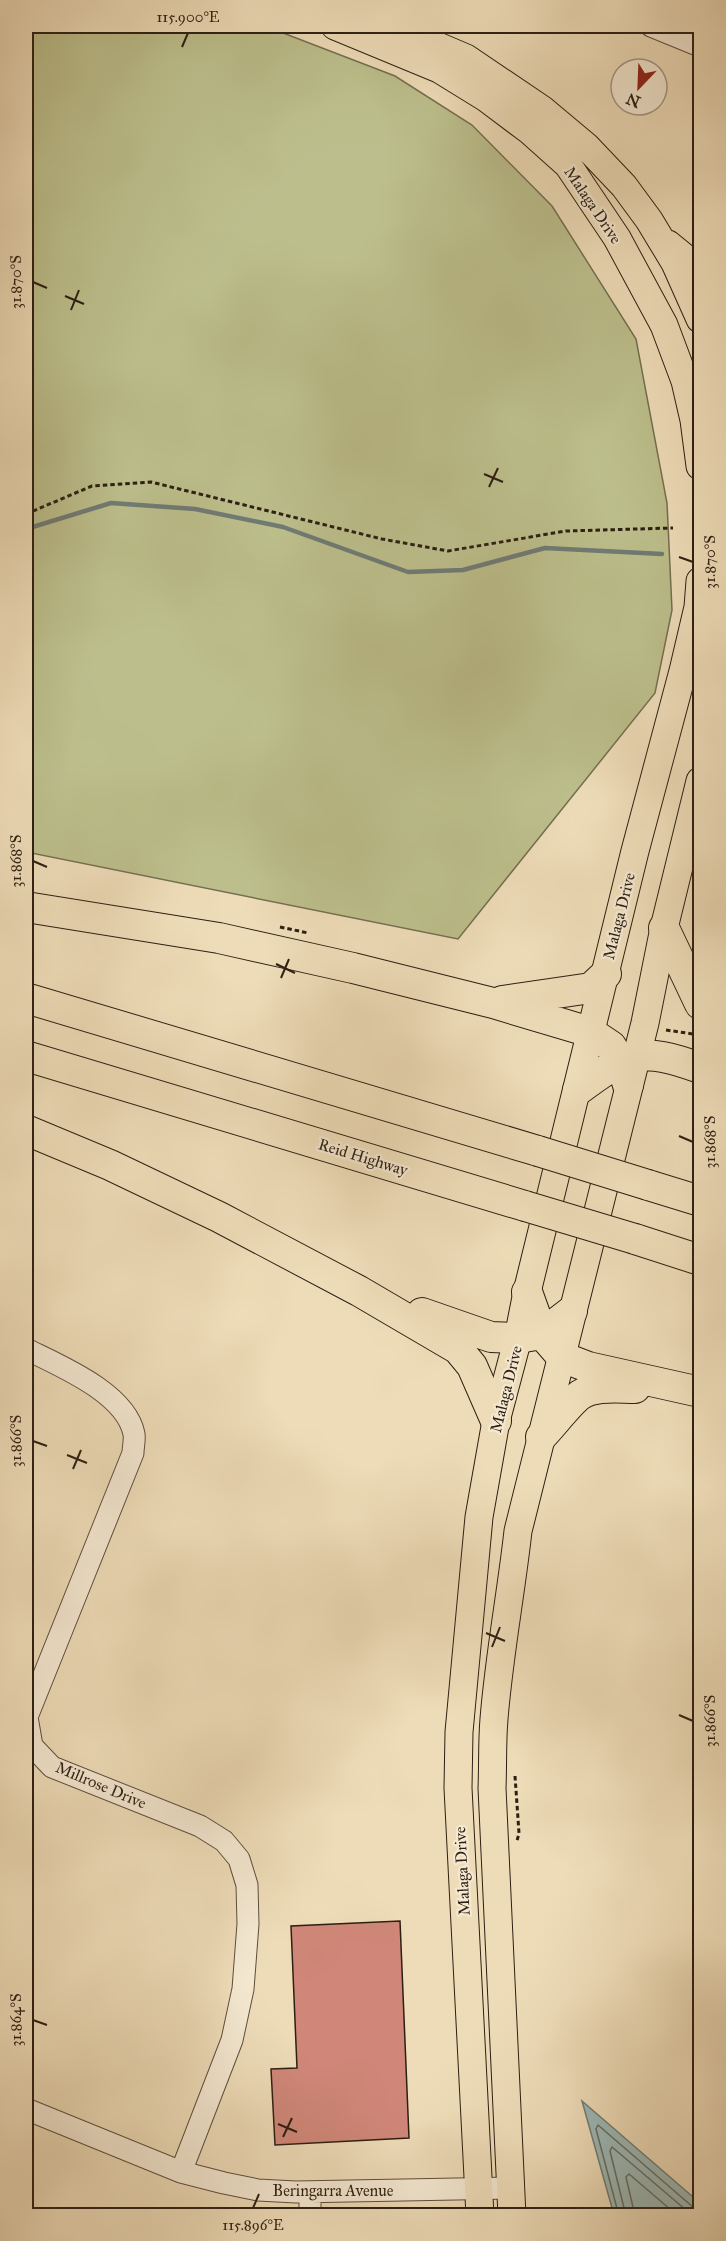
<svg xmlns="http://www.w3.org/2000/svg" width="726" height="2241" font-family="'IM FELL Great Primer',serif">
	<style>
		.green { fill: #bcbf8c; stroke: #746f50; stroke-width: 1.5 }
		.water { fill: #9cb9b7; stroke: #707b75; stroke-width: 1.5 }
		.lines { fill: none; stroke-linecap: round; stroke-linejoin: round }
		.shore { stroke: #646c65; stroke-width: 1.5 }
		.stream { stroke: #707b75; stroke-width: 4.5 }
		.building { fill: #d08779; stroke: #2d1f13; stroke-width: 1.5 }
		.minor-casing { stroke: #5d4e3c; stroke-width: 23 }
		.major-casing { stroke: #2d1f13; stroke-width: 29 }
		.highway-casing { stroke: #2d1f13; stroke-width: 32 }
		.path { stroke: #2d1f13; stroke-width: 3; stroke-dasharray: 4.5 3; stroke-linecap: butt }
		.minor { stroke: #f4e8d1; stroke-width: 21 }
		.major { stroke: #eedcb8; stroke-width: 27 }
		.highway { stroke: #eedcb8; stroke-width: 30 }
		.highway-bridge-casing { stroke: #2d1f13; stroke-width: 32; stroke-linecap: butt }
		.highway-bridge { stroke: #eedcb8; stroke-width: 30 }
		.ticks { fill: none; stroke: #2d1f13; stroke-width: 2 }
		.labels { text-anchor: middle; dominant-baseline: central; stroke-width: 4.5; stroke-linejoin: round; paint-order: stroke }
		.street-label { font-size: 16px; fill: #2d1f13; stroke: #f4e8d1 }
		.neatline { fill: none; stroke: #2d1f13; stroke-width: 2 }
		.ticks-label { font-size: 15px; text-anchor: middle; fill: #2d1f13 }
	</style>
	<rect width="100%" height="100%" fill="#eedcb8"/>
	<filter id="stains"><feTurbulence type="fractalNoise" baseFrequency=".00333" numOctaves="4"/><feColorMatrix values="0 0 0 0 .2 0 0 0 0 .09 0 0 0 0 .02 0 0 0 .5 -.17"/></filter>
	<radialGradient id="worn" r=".72"><stop offset=".6" stop-color="#630" stop-opacity="0"/><stop offset="1" stop-color="#630" stop-opacity=".3"/></radialGradient>
	<!-- green -->
	<path class="green" d="M26 26H265L395 76 472 125 552 206 636 339 667 503 672 610 655 693 458 939 26 852Z"/>
	<!-- water -->
	<path class="water" d="M582 2101 700 2203V2215H614Z"/>
	<g class="lines">
		<!-- shore -->
		<path class="shore" d="M619 2216 596 2129 598 2125 694 2208 700 2209
			M626 2216 610 2151 612 2147 693 2216
			M635 2216 626 2177 629 2174 678 2216"/>
		<!-- stream -->
		<path class="stream" d="M26 529 111 503 195 509 283 527 408 572 463 570 545 548 662 554"/>
	</g>
	<!-- building -->
	<path class="building" d="M400 1921 409 2138 275 2145 271 2069 297 2068 291 1926Z"/>
	<g class="lines">
		<!-- minor casing -->
		<g class="minor-casing">
			<path id="minor" d="M651 26 700 46
				M26 1349C60 1366 126 1393 134 1434 135 1440 133 1447 133 1453L27 1717 32 1746 52 1767 200 1826 224 1841 239 1859 247 1885 248 1924 243 1989 232 2040 181 2172
				M26 2109 181 2172 224 2183 258 2190 296 2192 511 2188
				M310 2192V2216"/>
		</g>
		<!-- major casing -->
		<g class="major-casing">
			<path id="major" d="M335 26 439 69 486 98 530 131 568 165 617 238 664 325 685 381 694 420 700 466
				M391 26 466 58 543 110 586 146 624 186 649 220 675 263 700 319
				M668 244 700 270
				M480 2216 458 1788 459 1732 479 1517 496 1421 518 1338 527 1292 635 851 683 671 698 607 700 581
				M512 2216 492 1788C493 1765 492 1742 494 1719 499 1656 511 1594 518 1531L645 1023 664 928 700 781"/>
		</g>
		<!-- highway casing -->
		<g class="highway-casing">
			<path id="highway" d="M26 907 219 938 353 968 493 1003 590 1032 611 1046 621 1062 628 1085
				M664 928 700 1004
				M26 998 538 1151
				M502 1001 591 988 606 974
				M26 1056 525 1206
				M578 1090C628 1053 640 1046 700 1068
				M26 1130 110 1165 219 1217 359 1291 458 1349 472 1366 496 1421
				M648 1185 700 1201
				M635 1239 700 1260
				M527 1292 542 1334 562 1357 588 1367 700 1392
				M422 1313 491 1337 518 1338 542 1334 572 1311
				M541 1437C551 1427 570 1402 580 1395 595 1385 617 1388 635 1388"/>
		</g>
		<!-- path -->
		<path class="path" d="M26 514 92 486 151 482 382 539 448 551 566 531 673 528
			M280 927 308 933
			M666 1030 700 1035
			M515 1776 519 1833 517 1841"/>
		<!-- minor -->
		<use href="#minor" class="minor"/>
		<!-- major -->
		<use href="#major" class="major"/>
		<!-- highway -->
		<use href="#highway" class="highway"/>
		<!-- highway-bridge casing -->
		<g class="highway-bridge-casing">
			<path id="highway-bridge" d="M538 1151 648 1185
				M525 1206 635 1239"/>
		</g>
		<!-- highway-bridge -->
		<use href="#highway-bridge" class="highway-bridge"/>
	</g>
	<!-- ticks -->
	<path class="ticks" d="M182 47 188 33M33 282 47 288M65 296 84 304M71 310 79 290M484 474 503 482M489 487 498 468M679 557 693 562M33 861 47 867M276 964 295 973M281 978 289 959M679 1136 693 1142M33 1441 47 1446M67 1455 87 1463M73 1469 81 1450M486 1633 505 1641M492 1647 500 1627M679 1715 693 1721M33 2020 47 2025M278 2124 297 2132M283 2137 292 2118M253 2208 259 2194"/>
	<g class="labels">
		<!-- street labels -->
		<g class="street-label">
			<text transform="translate(593 205) rotate(56)">Malaga Drive</text>
			<text transform="translate(619 916) rotate(-76)">Malaga Drive</text>
			<text transform="translate(363 1157) rotate(17)">Reid Highway</text>
			<text transform="translate(506 1389) rotate(-76)">Malaga Drive</text>
			<text transform="translate(101 1785) rotate(23)">Millrose Drive</text>
			<text transform="translate(462 1871) rotate(-93)">Malaga Drive</text>
			<text x="333" y="2190">Beringarra Avenue</text>
		</g>
	</g>
	<!-- margin -->
	<rect width="726" height="2241" fill="none" stroke="#eedcb8" stroke-width="66"/>
	<!-- north arrow -->
	<g transform="translate(639 87) rotate(203)"><circle r="28" fill="#f4e8d1" stroke="#a49885" stroke-width="1.5"/>
	<path d="M0-4.5L10 22L0 15L-10 22Z" fill="#8f2418"/>
	<text y="-9" font-size="16" font-weight="bold" text-anchor="middle" fill="#2d1f13">N</text>
	</g>
	<rect x="33" y="33" width="660" height="2175" class="neatline"/>
	<g class="ticks-label">
		<text x="188" y="22">115.900°E</text>
		<text transform="translate(16 282) rotate(-90)" y="5">31.870°S</text>
		<text transform="translate(710 562) rotate(-90)" y="5">31.870°S</text>
		<text transform="translate(16 861) rotate(-90)" y="5">31.868°S</text>
		<text transform="translate(710 1142) rotate(-90)" y="5">31.868°S</text>
		<text transform="translate(16 1441) rotate(-90)" y="5">31.866°S</text>
		<text transform="translate(710 1721) rotate(-90)" y="5">31.866°S</text>
		<text transform="translate(16 2020) rotate(-90)" y="5">31.864°S</text>
		<text x="253" y="2230">115.896°E</text>
	</g>
	<rect width="100%" height="100%" filter="url(#stains)"/>
	<rect width="100%" height="100%" fill="url(#worn)"/>
</svg>
